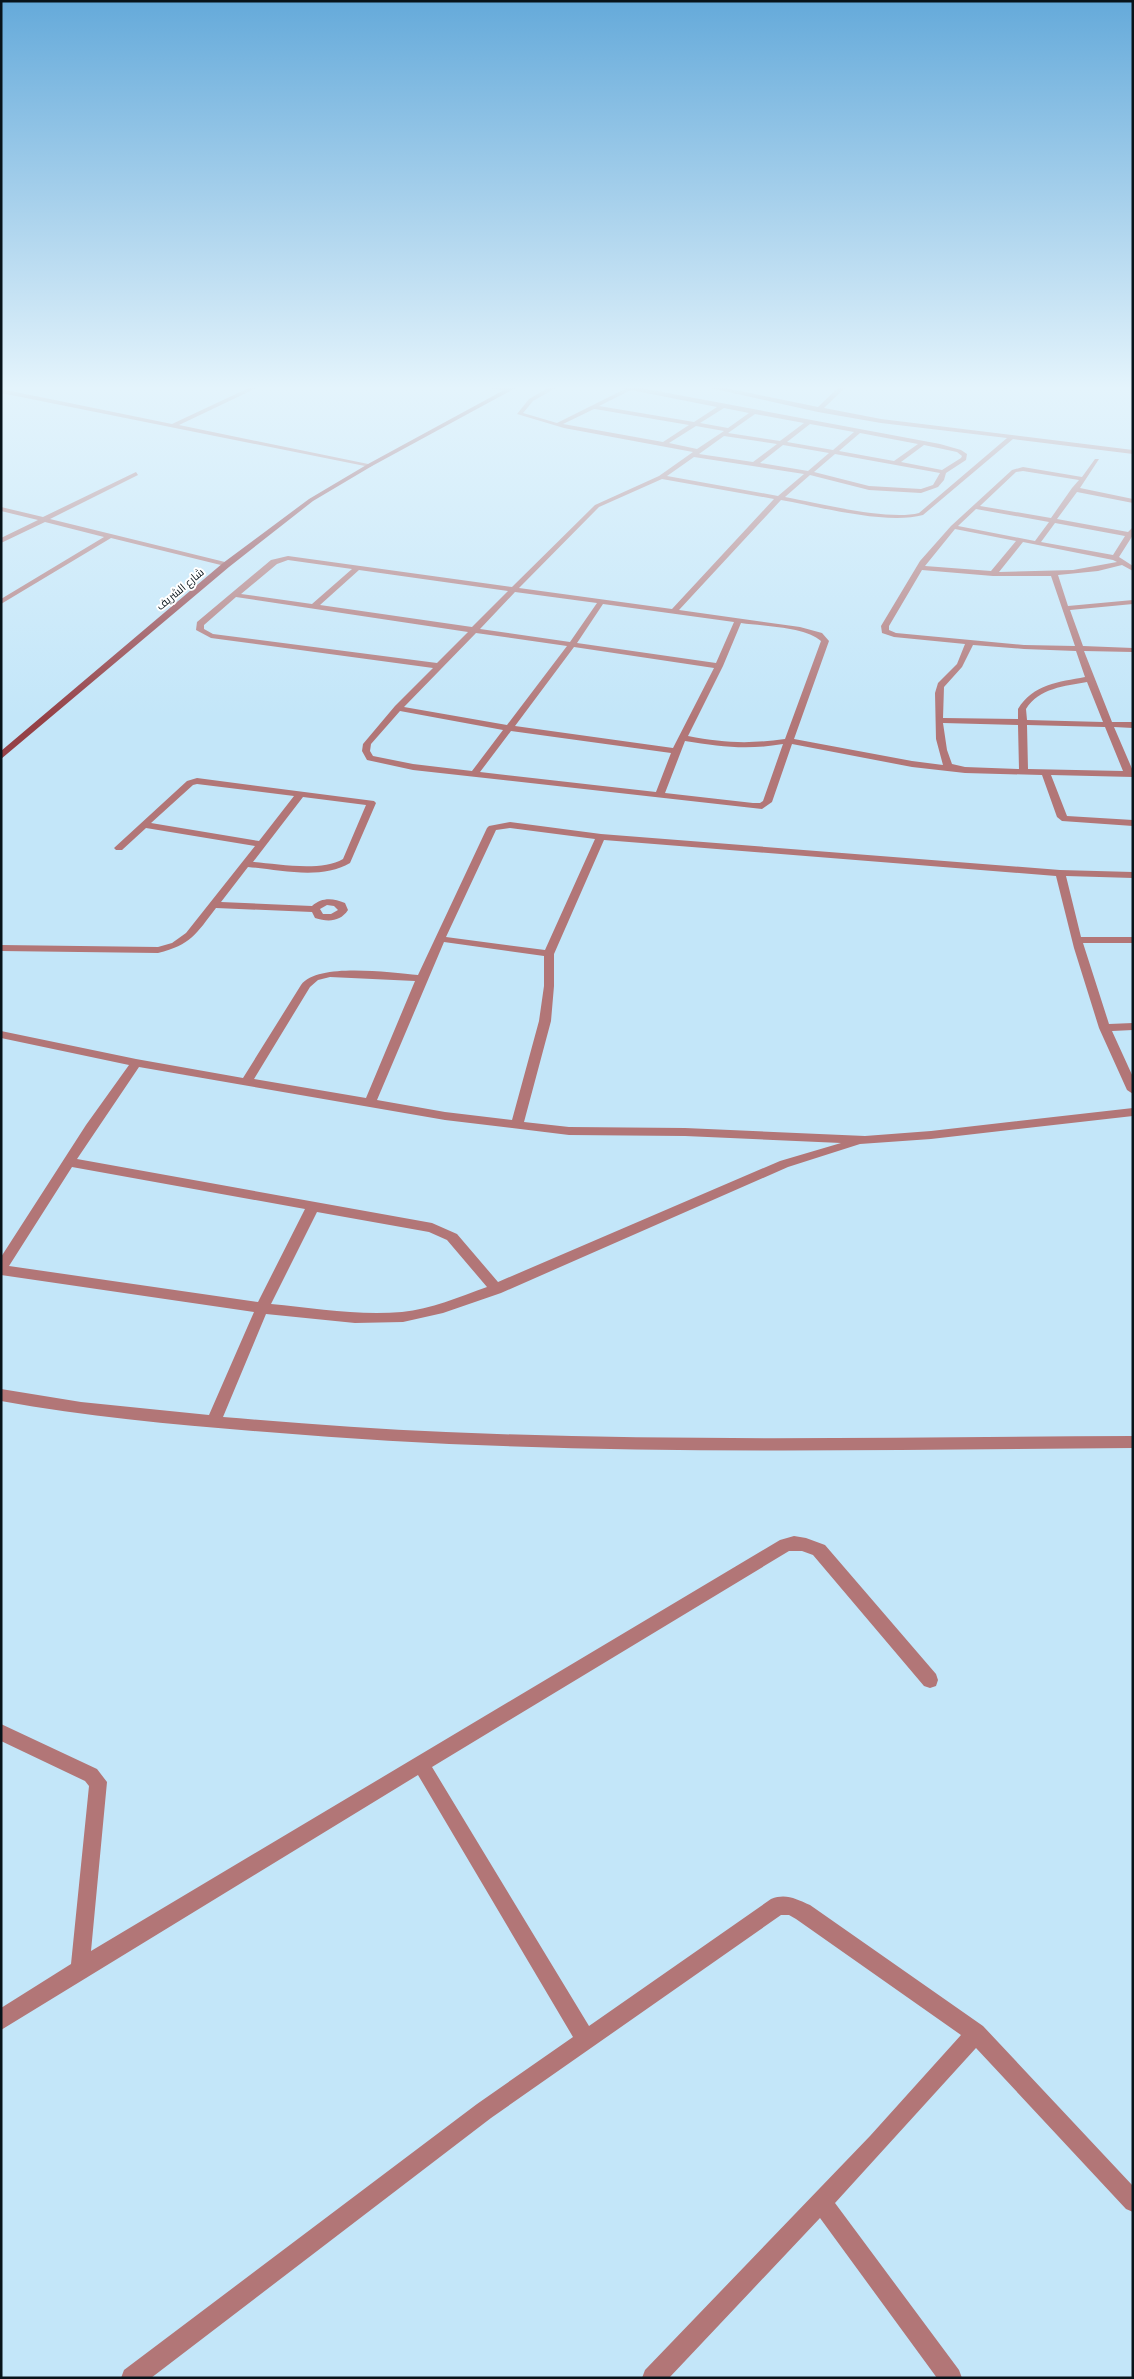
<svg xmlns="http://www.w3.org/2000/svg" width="1134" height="2379" font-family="'Public Sans',Cairo,sans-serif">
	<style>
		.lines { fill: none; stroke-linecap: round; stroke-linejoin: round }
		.street { fill: #b27677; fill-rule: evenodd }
		.secondary { fill: #954147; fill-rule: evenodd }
		.labels { text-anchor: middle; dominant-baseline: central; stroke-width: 4; stroke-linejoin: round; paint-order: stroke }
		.far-street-label { font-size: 11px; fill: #07131a; stroke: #fff }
	</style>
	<rect width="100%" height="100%" fill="#c3e6f9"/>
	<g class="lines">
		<!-- street -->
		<path class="street" d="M255 385H263L179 425 373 465 370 467 1 393V389L172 424Z
			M479 385H493L511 390 508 392Z
			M553 385H561L533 401 523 413 557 423 625 389 611 385H625L940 444 961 450 967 454 966 460 946 473 944 480 938 487 921 493 869 490 810 475 785 497C818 503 888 521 919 513L1007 438 881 423 818 412 697 385H711L818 407 841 385H848L824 408 881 419 1133 450V454L1013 439 923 515C887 525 820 507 781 500L679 610 800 627 822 633 829 641 794 739 912 761 943 765 936 739 935 693 938 683 957 664 965 644 894 637 882 633 881 626 920 561 951 526 1012 470 1023 467 1082 477 1095 459H1099L1080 488 1133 499V503L1077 492 1057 519 1128 532 1133 527V535L1119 557 1133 566V571L1122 565 1098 571 1058 575 1068 606 1133 600V604L1070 610 1083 646 1133 648V652L1084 651 1112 722H1133V728L1114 727 1133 771V777L1051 775 1067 816 1133 820V826L1062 821 1057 817 1042 775 965 773 912 767 792 744 772 802 762 809 413 770 367 760 362 751 363 744 395 706 433 668 211 638 196 630 197 622 271 560 288 556 512 587 595 505 659 476 693 452 564 428 517 414 529 399ZM631 390 717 407 694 422 599 406ZM724 408 749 413 728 428 700 423ZM594 409H595L689 425 663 442 563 424ZM755 414 804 423 780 441 728 433ZM810 424 854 432 833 450 787 442ZM696 426 724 431 697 449 669 443ZM860 433 918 444 894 461 839 451ZM724 436 777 444 753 462 699 454ZM783 445 829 453 808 471 760 463ZM924 445 957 452 962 456 961 458 942 470 901 462ZM835 454 940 473 933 485 921 489 869 486 814 472ZM694 457 804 474 778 496 667 476ZM1023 471 1079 480 1072 488 1051 518 980 506 1016 472ZM662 479 774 499 672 609 519 588 599 507ZM976 509 1049 522 1035 541 958 526ZM1055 523 1125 536 1113 555 1041 542ZM955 529 1016 541 991 571 925 566ZM1023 542 1113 560 1117 562 1073 570 999 572ZM288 560 352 569 312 604 241 594 277 564ZM359 570 508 591 472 627 320 605ZM922 570 993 576H1051L1075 646 1024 645 896 633 889 630V626ZM515 592 597 603 570 642 480 629ZM236 597 468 632 437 663 213 634 204 629V625ZM603 604 734 622 716 663 577 643ZM741 623C762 626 806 627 821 641L785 739C749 744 724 743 688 736L723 666ZM476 633 567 646 507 725 404 707ZM973 645 1024 649 1076 651 1085 677C1059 682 1033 684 1018 709V719L943 718 944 687 962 667ZM574 647 714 668 673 748 515 726ZM1087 682 1103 722 1027 720 1026 709C1039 688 1065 686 1087 682ZM400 711 503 730 472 771 413 764 373 756 370 751 371 744ZM943 723 1018 725 1019 769 965 767 952 764 947 750ZM1027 725 1105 727 1123 771 1028 769ZM511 731 671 753 656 792 480 772ZM685 741C721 747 748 750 783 744L763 801 760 803H753L665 793Z
			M994 385 1009 387 1006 389Z
			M136 472 138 475 50 519 229 563V567L111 538 1 604V599L104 537 45 522 1 543V538L38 520 1 511V507L43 517Z
			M197 778 374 801 376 803 350 863C322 880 280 870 248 867L221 902 312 906C322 897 333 898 345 903L348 910C340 922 328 922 315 918L312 912 216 908C196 934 191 945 158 953L1 951V945L158 947 172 943 186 933 255 846 146 828 122 850H116L114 848 187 781ZM197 784 294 796 259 841 151 823 193 785ZM303 797 366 805 343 859C321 872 278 864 253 862ZM327 905 334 906 338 910 331 914H323L320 909Z
			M510 822 601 834 1060 870 1133 872V878L1066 876 1081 937H1133V943H1083L1109 1024 1133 1023V1030L1112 1031 1133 1077V1094L1127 1090 1099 1028 1074 948 1056 876 604 840 554 954V986L551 1021 524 1122 569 1127 685 1128 865 1136 931 1131 1133 1108V1116L931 1139 860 1144 788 1167 501 1293 443 1313 403 1322 355 1323 266 1314 223 1417C297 1423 372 1429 446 1432 675 1442 904 1437 1133 1436V1448C844 1450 555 1457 267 1432 178 1425 89 1417 1 1401V1389L81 1402 209 1415 254 1312 1 1275V1257L86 1125 129 1065 1 1038V1031L136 1059 243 1078 301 985C319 962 390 973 418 975L487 828 489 826ZM510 828 595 839 545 950 446 937 496 830ZM444 942 544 956V986L539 1021 512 1120 445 1112 377 1100ZM330 977 415 981 366 1098 254 1079 310 987 318 980ZM139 1067 445 1120 569 1135 685 1136 841 1143 780 1161 498 1282 457 1234 432 1223 77 1159ZM72 1167 305 1209 258 1302 9 1266ZM317 1212 429 1232 447 1240 487 1287C459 1297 431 1309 402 1312 358 1316 314 1308 271 1304Z
			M794 1536 806 1538 825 1545 936 1674 938 1680 936 1686 930 1688 924 1686 813 1555 802 1551H789L432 1767 589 2026 771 1899C786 1893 796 1899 810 1905L983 2026 1133 2186V2212L1126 2209 976 2048 835 2203 959 2370 962 2378H937L820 2218 669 2378H642L645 2370 870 2136 961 2035 796 1919 789 1915H781L491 2118 151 2378H121L124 2370 477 2104 573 2037 418 1775 1 2030V2008L71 1964 89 1786 85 1781 1 1741V1724L97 1769 107 1782 91 1951 780 1540Z"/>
		<!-- secondary -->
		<path class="secondary" d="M513 385H521L372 466 313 501 229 567 1 759V751L223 563 309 499 368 464Z"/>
	</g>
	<!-- sky -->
	<linearGradient id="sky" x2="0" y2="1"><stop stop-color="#65aada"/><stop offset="0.54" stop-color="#e4f4fc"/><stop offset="1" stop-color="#e4f4fc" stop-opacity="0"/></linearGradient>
	<rect width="1134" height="718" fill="url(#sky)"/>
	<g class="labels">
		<!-- far-street labels -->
		<g class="far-street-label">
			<text transform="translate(180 589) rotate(-40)">شارع الشريف</text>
		</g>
	</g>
	<!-- border -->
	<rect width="1134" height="2379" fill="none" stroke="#07131a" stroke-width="5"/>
</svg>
